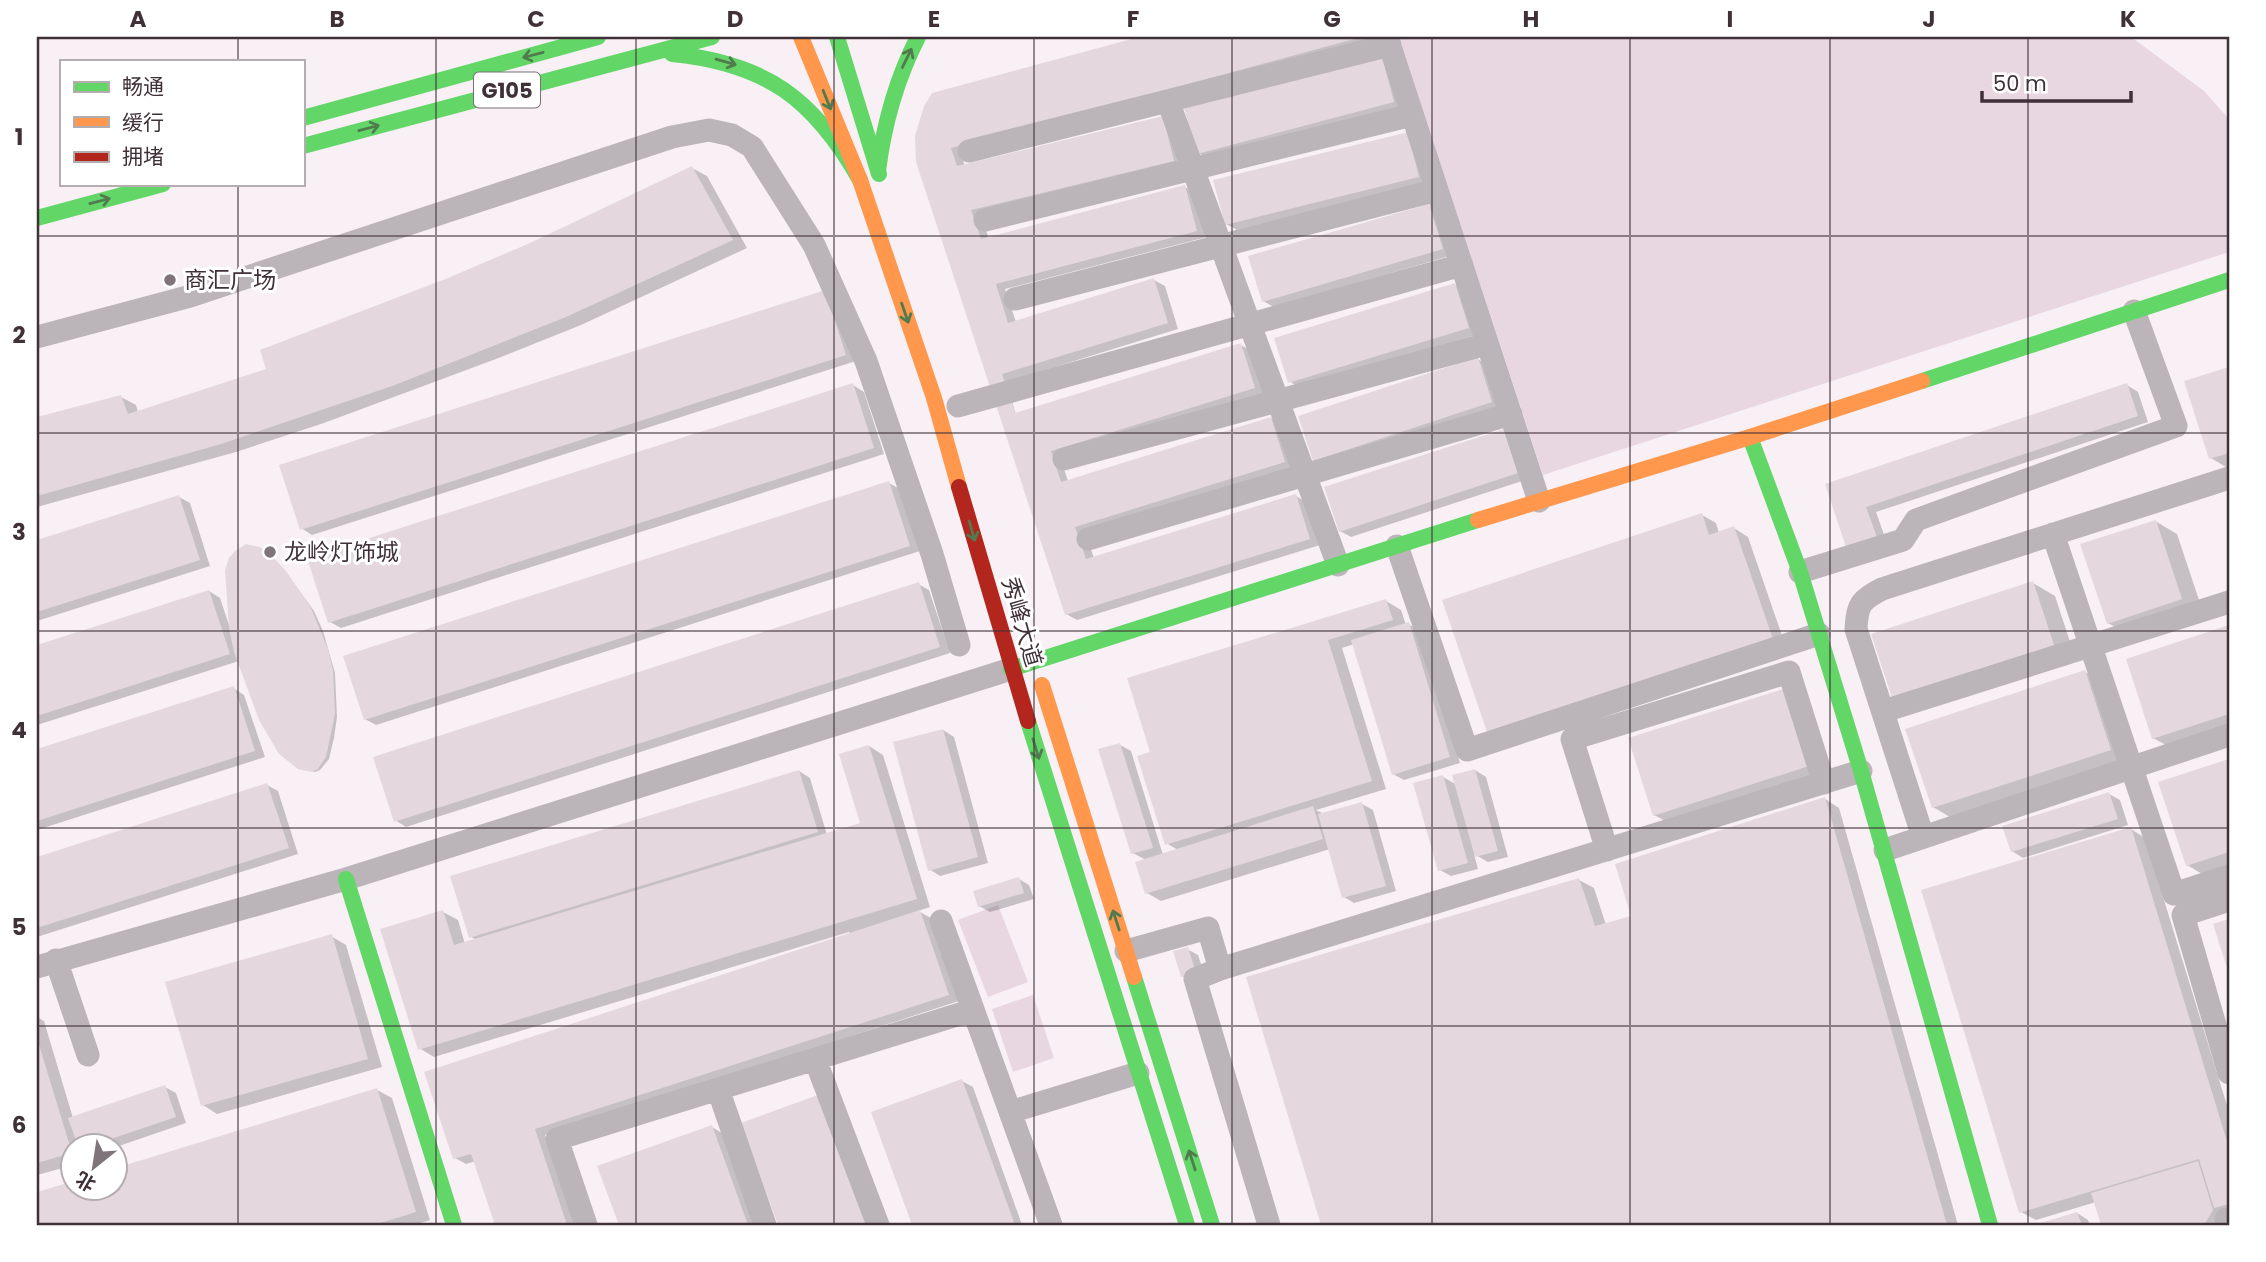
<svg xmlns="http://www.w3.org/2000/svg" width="2266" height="1262" font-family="Poppins,'Noto Sans SC',sans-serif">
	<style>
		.green { fill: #e8d6e0 }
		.shadow { fill: #0003 }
		.building { fill: #e4d8de }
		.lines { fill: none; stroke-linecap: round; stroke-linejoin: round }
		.street { stroke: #bbb4b8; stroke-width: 23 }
		.fast { stroke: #63d668; stroke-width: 16 }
		.slow { stroke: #ff974d; stroke-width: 16 }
		.jam { stroke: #b3261e; stroke-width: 16 }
		.oneway { stroke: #507b4e }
		.grid { fill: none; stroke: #403139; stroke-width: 2; stroke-opacity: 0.55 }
		.poi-dot { fill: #80747b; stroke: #fff; stroke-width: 2.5 }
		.labels { text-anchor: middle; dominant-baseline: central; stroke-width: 6; stroke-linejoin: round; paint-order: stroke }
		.shield { fill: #fff; stroke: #796f74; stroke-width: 2 }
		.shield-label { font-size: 21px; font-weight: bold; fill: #403139 }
		.poi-label { font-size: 23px; fill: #403139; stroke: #fff; text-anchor: start }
		.street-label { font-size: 23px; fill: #403139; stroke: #fff }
		.neatline { fill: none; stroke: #403139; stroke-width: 2.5 }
		.grid-label { font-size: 23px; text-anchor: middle; font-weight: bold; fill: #403139 }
	</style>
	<rect width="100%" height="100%" fill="#f8f0f5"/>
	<!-- green -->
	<path class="green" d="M1399 37H2131L2204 91 2229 119V252L1543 475Z
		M998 905 1028 982 988 997 958 920Z
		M1033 995 1054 1058 1013 1072 992 1009Z"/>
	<!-- shadow -->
	<path class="shadow" d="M1146 37H1386L961 154 965 166 1163 117 1184 167 981 216 989 239 1185 187 1196 193 1207 237 1005 289 1016 322 1154 280 1165 286 1178 329 1006 382 1016 415 1241 345 1251 351 1265 394 1060 457 1068 481 1271 418 1281 425 1295 468 1085 533 1094 558 1296 496 1306 502 1320 545 1077 620 1066 614 918 162 934 94Z
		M1381 58 1404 107 1209 159 1198 153Z
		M1408 133 1429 183 1237 230 1226 224Z
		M692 168 707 176 747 248 581 325 496 359 324 423 236 452 37 507V418L121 397 136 405 138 412 268 370 365 313 531 245Z
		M1429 206 1440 212 1453 255 1274 307 1263 301Z
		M1455 285 1466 291 1479 334 1300 388 1289 381Z
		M824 292 856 361 312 535 301 528Z
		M1478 359 1488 366 1502 408 1325 466 1300 417Z
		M2229 369V469L2211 458 2186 382Z
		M853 385 864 392 884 454 341 628 330 622Z
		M2127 385 2138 392 2148 422 1876 512 1888 546 1860 555 1827 485Z
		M1503 430 1528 479 1351 537 1340 531Z
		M889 483 900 489 920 551 376 725 365 719Z
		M179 497 190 503 210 566 37 621V542Z
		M1702 515 1716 523 1719 533 1734 528 1748 537 1786 647 1504 742Z
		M2155 521 2177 534 2203 612 2130 635 2108 623Z
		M288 575 314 611 323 631 335 673 337 717 334 738 329 759 320 770 315 772 302 769 239 661 37 725V647L209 591 220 598 230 628Z
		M2033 583 2055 596 2075 657 1916 709Z
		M918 584 929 590 950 653 406 827 395 820Z
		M1386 601 1401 610 1406 625 1408 624 1419 630 1460 763 1404 780 1393 774 1354 644 1342 648 1386 789 1316 810 1324 814 1362 804 1373 810 1396 891 1354 903 1344 897 1330 849 1161 901 1147 893 1146 860 1133 853 1120 745 1131 751 1163 855 1178 850 1166 843 1152 753Z
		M2229 627V733L2175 750 2153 738 2128 660Z
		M2085 672 2107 685 2132 762 1955 820 1933 807Z
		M233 688 244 695 265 757 37 830V751Z
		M1786 689 1825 773 1669 823 1654 815Z
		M943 730 954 737 988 863 940 876 929 869Z
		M869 746 883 755 930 907 918 911 931 918 959 1001 545 1135 575 1225H497L476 1161 466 1164 455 1158 850 935 849 932 434 1057 419 1048 443 912 458 920 465 944 477 940 471 937 799 771 810 778 827 835 862 825Z
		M2229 760V871L2209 878 2187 865 2160 783Z
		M1475 770 1486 777 1508 857 1488 862 1474 854 1478 869 1451 876 1440 870 1443 777 1457 785Z
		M267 785 278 791 298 854 37 937V859Z
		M2109 794 2120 800 2128 825 2023 858 2012 851Z
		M1825 799 1839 808 1958 1225H1323L1249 978 1579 880 1594 888 1606 925 1633 917Z
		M2131 829 2145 838 2229 1112V1215L2218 1225H2103L2096 1202 2036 1220 2021 1212Z
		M1019 879 1029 885 1034 899 990 912 979 906Z
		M331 936 346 945 382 1067 217 1114 203 1105Z
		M1187 949 1198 955 1206 979 1193 983 1182 976Z
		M37 1017 44 1021 73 1118 165 1087 176 1093 186 1123 116 1147 74 1146V1165L37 1175Z
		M962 1081 973 1087 1022 1225H914L873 1113Z
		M377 1090 392 1098 430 1220 414 1225H37V1194L74 1183V1188H116V1170Z
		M712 1127 727 1136 759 1225H620L600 1167Z
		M2077 1213 2088 1220 2090 1225H2038Z"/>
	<!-- building -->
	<path class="building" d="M1139 37 1358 38 951 148 957 166 1163 116 1174 161 971 210 981 239 1185 185 1197 231 996 284 1008 323 1154 278 1168 323 1002 374 1015 413 1241 343 1255 388 1051 451 1061 482 1271 417 1285 462 1075 527 1086 559 1296 494 1310 539 1065 615 916 162 915 136 924 106 932 93Z
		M1382 56 1394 102 1197 154 1184 108Z
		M1408 132 1419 177 1225 225 1213 180Z
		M692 166 733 240 566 317 395 385 221 444 37 496V417L121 395 128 414 266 369 260 350 448 278 530 243Z
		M1429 204 1443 249 1262 302 1248 256Z
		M1455 283 1469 328 1288 383 1274 338Z
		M825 290 846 355 300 530 279 465Z
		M1478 357 1492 402 1313 461 1298 416Z
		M2229 367V453L2209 459 2184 381Z
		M853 383 874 448 328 623 307 558Z
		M2127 383 2138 416 1866 507 1878 540 1847 550 1825 484Z
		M1504 429 1518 473 1339 532 1324 487Z
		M889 481 910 546 364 720 343 656Z
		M179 495 200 560 37 612V540Z
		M1702 513 1709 535 1734 526 1773 639 1488 735 1442 600Z
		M2156 520 2182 599 2107 624 2080 544Z
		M246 544 260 547 271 555 286 571 311 608 328 649 333 670 335 714 326 757 318 769 311 772 298 769 279 754 259 720 234 652 229 628 225 570 229 558 235 551Z
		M2033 581 2054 645 1892 698 1871 634Z
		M919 582 940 647 394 822 373 757Z
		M209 590 230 654 37 716V645Z
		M1386 599 1393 620 1328 640 1372 781 1165 845 1137 756 1150 752 1127 678Z
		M1409 622 1450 757 1392 775 1351 640Z
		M2229 625V714L2152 739 2126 659Z
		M2085 670 2111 750 1932 808 1905 729Z
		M234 686 255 751 37 821V749Z
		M1786 688 1812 765 1653 816 1628 738Z
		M943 729 978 857 928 871 893 742Z
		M1120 743 1153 848 1131 854 1098 749Z
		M869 745 917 899 418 1050 380 929 443 910 454 945 860 823 839 754Z
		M2229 759V852L2186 866 2158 782Z
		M1475 769 1498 851 1475 857 1452 775Z
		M799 770 818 832 469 938 450 876Z
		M1443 775 1468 863 1438 871 1413 783Z
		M267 783 289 848 37 928V857Z
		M2109 792 2118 819 2011 852 2002 826Z
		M1825 797 1947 1225H1321L1246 977 1579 878 1595 926 1631 916 1615 864Z
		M1362 802 1386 886 1342 898 1318 814Z
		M1313 806 1323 839 1145 894 1135 862Z
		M2131 827 2229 1148V1204L2214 1208 2199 1159 2019 1213 1921 890Z
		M1019 877 1024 893 978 907 973 891Z
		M920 910 949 995 535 1129 567 1225H495L471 1154 453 1159 424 1072Z
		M2229 919V974L2213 924Z
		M332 934 368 1059 201 1106 165 982Z
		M1188 947 1196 973 1181 977 1173 951Z
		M37 1038 72 1153 37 1163Z
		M962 1079 1015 1225H912L871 1112Z
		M165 1085 176 1117 90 1146H78L68 1118Z
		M377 1088 416 1212 374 1225H37V1192L74 1181V1188H116V1168Z
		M818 1095 866 1225H778L741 1123Z
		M712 1125 748 1225H619L597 1166Z
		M2198 1161 2213 1210 2204 1225H2101L2091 1193Z
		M2077 1212 2082 1225H2034Z"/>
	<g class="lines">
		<!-- street -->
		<path class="street" d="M1387 37 1539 501
			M1168 101 1338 565
			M969 151 1390 45
			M985 220 1412 115
			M1015 299 1437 190
			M37 337 187 297 672 137 709 130 732 135 752 147 814 245 866 361 932 554 959 645
			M958 406 1462 265
			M1064 459 1487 344
			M2053 534 2174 894 2229 876
			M1088 539 1511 414
			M1397 546 1467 750 1819 634
			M1800 572 1903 540 1916 520 2176 426 2134 311
			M1884 711 2229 602
			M1923 837 1856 629C1857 604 1861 600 1882 589L2229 478
			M1607 850 1572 739 1789 672 1824 783
			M1885 850 2229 735
			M2229 900 2183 915 2229 1073
			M941 921 1051 1225
			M1126 951 1208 928 1220 969 1861 771
			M56 960 88 1055
			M37 967 346 879 1011 669
			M1220 969 1195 979 1269 1225
			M815 1059 878 1225
			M718 1089 765 1225
			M1010 1112 1138 1073
			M2226 1219 2228 1225
			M586 1225 557 1139 973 1010"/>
		<!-- fast -->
		<path class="fast" d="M837 37 879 174
			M672 54C766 63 814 99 860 180
			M303 118 598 37
			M303 146 712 37
			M878 171C884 123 896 80 918 37
			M37 218 163 184
			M1922 381 2229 280
			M1750 437 1800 572 1861 771 1990 1225
			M1011 669 1478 520
			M1028 721 1187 1225
			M346 879 454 1225
			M1134 977 1212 1225"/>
		<!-- slow -->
		<path class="slow" d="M801 37 860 180 934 398 959 487
			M1478 520 1750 437 1922 381
			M1042 685 1134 977"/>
		<!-- jam -->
		<path class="jam" d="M959 487 1028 721"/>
	</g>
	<!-- one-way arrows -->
	<defs><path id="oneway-shaft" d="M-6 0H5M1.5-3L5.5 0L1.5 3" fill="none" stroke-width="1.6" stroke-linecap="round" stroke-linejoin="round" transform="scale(1.75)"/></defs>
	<g class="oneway">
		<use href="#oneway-shaft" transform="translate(533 55) rotate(165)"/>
		<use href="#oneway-shaft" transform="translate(907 58) rotate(-64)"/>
		<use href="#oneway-shaft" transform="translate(726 62) rotate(16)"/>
		<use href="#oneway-shaft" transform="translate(827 100) rotate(68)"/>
		<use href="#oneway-shaft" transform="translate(369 128) rotate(-15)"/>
		<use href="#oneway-shaft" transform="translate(100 201) rotate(-15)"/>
		<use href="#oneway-shaft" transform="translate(905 313) rotate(71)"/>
		<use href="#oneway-shaft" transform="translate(972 531) rotate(74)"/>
		<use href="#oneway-shaft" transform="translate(1036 749) rotate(73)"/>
		<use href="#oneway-shaft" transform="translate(1116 920) rotate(-108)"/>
		<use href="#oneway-shaft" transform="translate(1192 1160) rotate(-108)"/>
	</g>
	<!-- grid -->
	<path class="grid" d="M238 37V61M436 37V1225M636 37V1225M834 37V1225M1034 37V1225M1232 37V1225M1432 37V1225M1630 37V1225M1830 37V1225M2028 37V1225M238 184V1225M37 236H2229M37 433H2229M37 631H2229M37 828H2229M37 1026H2229"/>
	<!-- markers -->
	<g class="poi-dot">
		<circle cx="170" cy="280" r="7"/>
		<circle cx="270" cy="552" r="7"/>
	</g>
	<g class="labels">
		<!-- shield labels -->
		<rect class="shield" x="474" y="72.5" width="66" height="35" rx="5"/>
		<g class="shield-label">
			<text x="507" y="90">G105</text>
		</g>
		<!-- poi labels -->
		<g class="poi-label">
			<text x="184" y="280">商汇广场</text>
			<text x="284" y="552">龙岭灯饰城</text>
		</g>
		<!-- street labels -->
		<g class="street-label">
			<text transform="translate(1022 622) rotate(74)">秀峰大道</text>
		</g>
	</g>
	<!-- border -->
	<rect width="2266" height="1262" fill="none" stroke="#ffffff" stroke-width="77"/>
	<!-- legend -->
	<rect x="60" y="60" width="245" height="126" fill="#ffffff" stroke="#b3adb0" stroke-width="2"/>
	<rect x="74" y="82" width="35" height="10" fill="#63d668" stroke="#b3adb0" stroke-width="2"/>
	<text x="122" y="94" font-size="21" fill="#403139">畅通</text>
	<rect x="74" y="117" width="35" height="10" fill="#ff974d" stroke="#b3adb0" stroke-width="2"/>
	<text x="122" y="130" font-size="21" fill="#403139">缓行</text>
	<rect x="74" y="152" width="35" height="10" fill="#b3261e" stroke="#b3adb0" stroke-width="2"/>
	<text x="122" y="164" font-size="21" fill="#403139">拥堵</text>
	<!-- north arrow -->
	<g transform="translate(94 1167) rotate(210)"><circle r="33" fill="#ffffff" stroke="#b3adb0" stroke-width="2"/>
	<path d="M0-5L12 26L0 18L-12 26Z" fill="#80747b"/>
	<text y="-10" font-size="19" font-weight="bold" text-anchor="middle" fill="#403139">北</text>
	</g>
	<!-- scale -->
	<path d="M1982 91v10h149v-10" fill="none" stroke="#403139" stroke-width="3.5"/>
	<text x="1993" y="91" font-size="21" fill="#403139" stroke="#ffffff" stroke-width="5" paint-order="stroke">50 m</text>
	<rect x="38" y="38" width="2190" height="1186" class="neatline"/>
	<g class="grid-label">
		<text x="138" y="27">A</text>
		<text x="337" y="27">B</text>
		<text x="536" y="27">C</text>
		<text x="735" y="27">D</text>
		<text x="934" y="27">E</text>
		<text x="1133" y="27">F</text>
		<text x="1332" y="27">G</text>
		<text x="1531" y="27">H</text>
		<text x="1730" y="27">I</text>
		<text x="1929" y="27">J</text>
		<text x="2128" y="27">K</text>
		<text x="19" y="145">1</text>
		<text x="19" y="343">2</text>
		<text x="19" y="540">3</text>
		<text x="19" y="738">4</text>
		<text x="19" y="935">5</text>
		<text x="19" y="1133">6</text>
	</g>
</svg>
